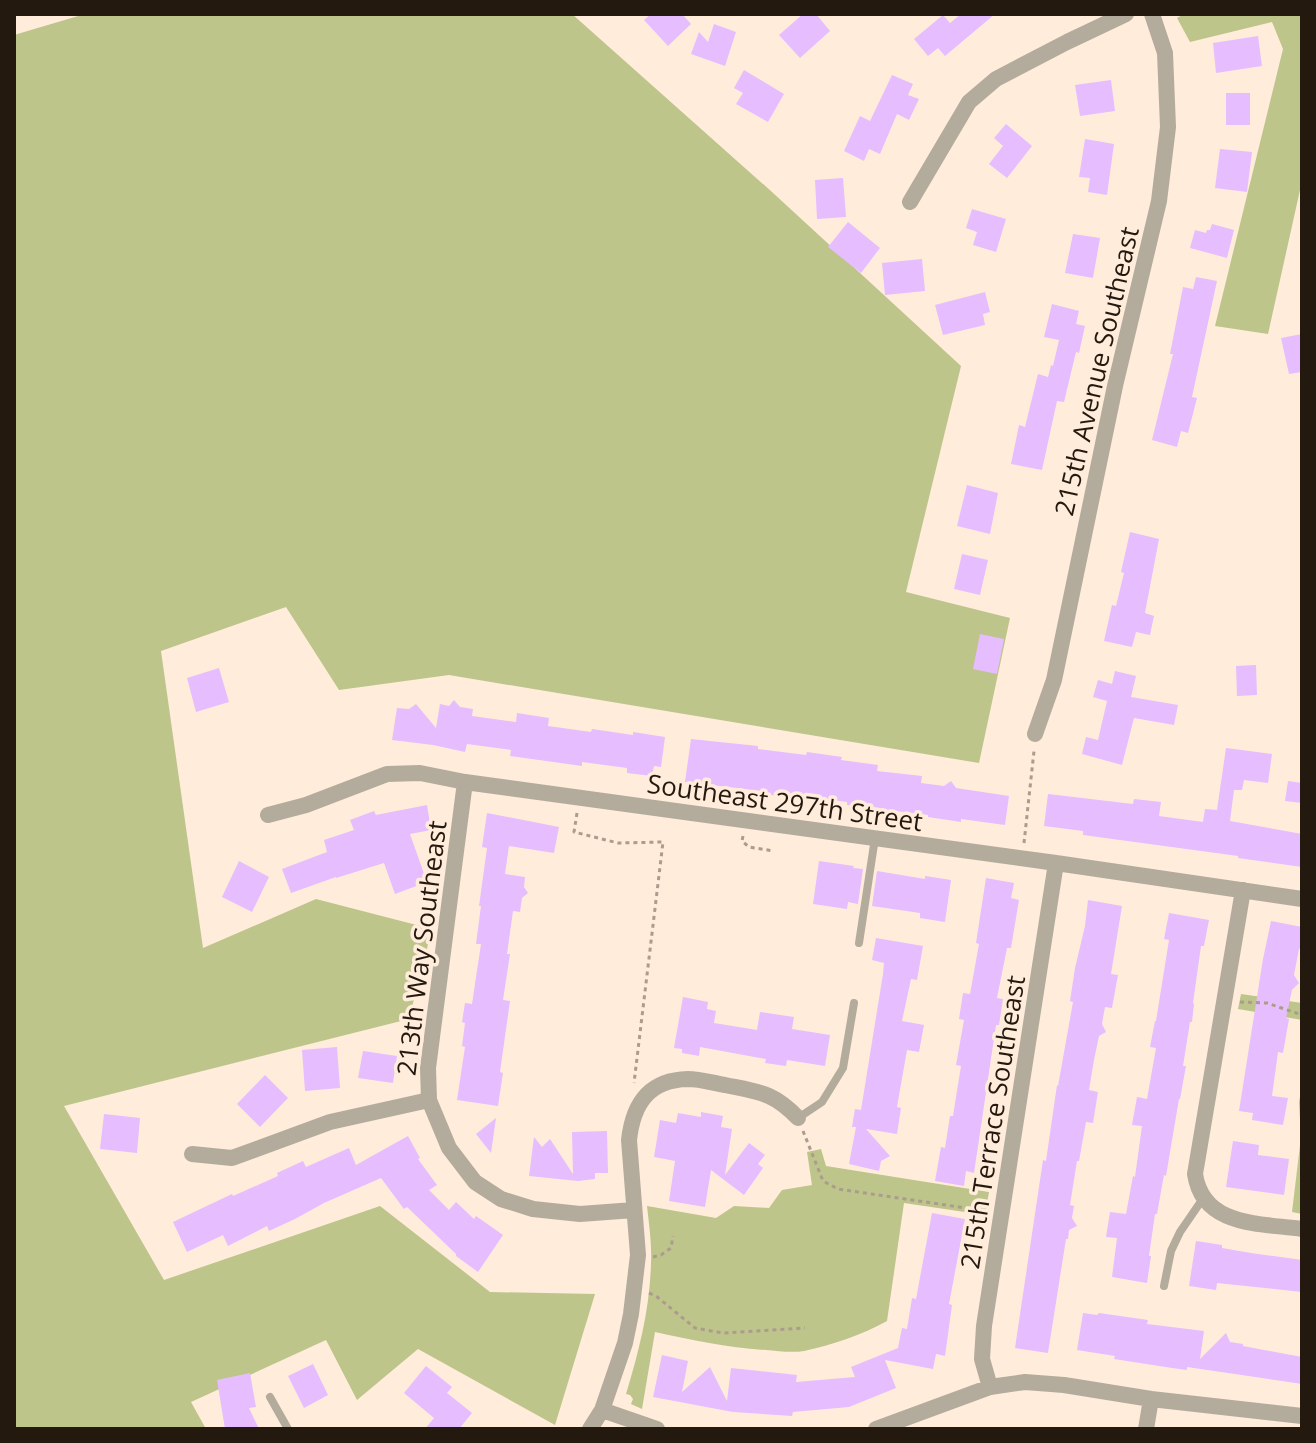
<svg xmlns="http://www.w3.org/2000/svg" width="1316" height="1443" font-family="'Open Sans',sans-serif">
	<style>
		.green { fill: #bdc58b }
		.building { fill: #e6bdff }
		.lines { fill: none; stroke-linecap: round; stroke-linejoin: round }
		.path { stroke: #ac9c8e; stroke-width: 3; stroke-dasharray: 4 4; stroke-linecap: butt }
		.lane { stroke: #b3ac9d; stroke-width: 8 }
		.street { stroke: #b3ac9d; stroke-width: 16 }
		.labels { text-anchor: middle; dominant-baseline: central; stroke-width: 7; stroke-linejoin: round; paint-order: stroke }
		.street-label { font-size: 26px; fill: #24190f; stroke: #ffecdb }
	</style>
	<rect width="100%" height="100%" fill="#ffecdb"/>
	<!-- green -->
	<path class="green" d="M85 14H572L772 192 961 366 906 592 1010 618 979 763 449 675 339 690 286 607 161 651 203 948 316 899 432 929 409 1019 64 1106 164 1280 380 1206 490 1292 595 1294 555 1425 418 1349 357 1400 326 1340 191 1402 206 1429H14V35Z
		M1184 14H1302V181L1268 334 1215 326 1283 49 1272 22 1190 42 1177 18Z
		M1241 994 1302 1003V1020L1238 1009Z
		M1302 1085V1214L1292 1212 1301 1137 1299 1102Z
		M821 1149 826 1166 989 1192 985 1215 904 1203 887 1321C862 1335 832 1345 804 1351 792 1353 778 1351 766 1350 728 1348 692 1340 655 1332L642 1409 631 1404 633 1399 630 1395 626 1394C639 1351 650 1308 651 1263 652 1244 649 1225 647 1206L716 1218 734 1206 769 1208 782 1190 812 1185 807 1152Z"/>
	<!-- building -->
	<path class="building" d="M651 14H682L691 24 668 46 644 20Z
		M803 14H816L830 31 800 58 779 35Z
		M961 14H995L945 56 938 48 928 56 914 39 943 15 950 23Z
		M714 24 736 32 725 66 691 54 699 32 708 42Z
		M1258 36 1262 66 1216 73 1213 43Z
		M744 70 784 94 768 122 736 104 743 93 734 88Z
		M892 75 913 84 908 95 919 99 909 120 897 114 880 154 869 149 864 161 844 151 860 116 870 121Z
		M1111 80 1115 111 1080 116 1075 85Z
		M1226 93H1250V125H1226Z
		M1006 124 1032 146 1007 178 989 164 1003 146 994 138Z
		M1085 139 1114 144 1107 195 1088 192 1090 178 1079 177Z
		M1220 149 1252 152 1247 192 1215 188Z
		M843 178 846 217 817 219 815 180Z
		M972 209 1006 219 996 252 973 245 977 232 966 228Z
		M848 222 880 248 861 273 828 247Z
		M1212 224 1234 230 1227 258 1190 248 1195 230 1206 233 1207 230H1210Z
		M1073 234 1100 238 1093 278 1065 273Z
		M922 259 925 291 885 295 882 263Z
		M1196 277 1217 281 1192 397 1197 398 1188 433 1181 431 1177 447 1152 440 1173 354H1170L1183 287 1193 289Z
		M985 292 990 312 983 314 985 325 943 335 935 305Z
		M1052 304 1079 311 1076 324 1085 326 1079 353 1076 352 1064 402 1057 401 1042 470 1011 464 1019 425 1025 427 1038 374 1048 377 1051 365 1053 366 1059 340 1044 337Z
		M1302 334V372L1289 374 1281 338Z
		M967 485 998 493 990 534 957 526Z
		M1130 532 1159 539 1145 613 1154 616 1150 635 1136 632 1132 647 1104 641 1112 605 1116 606 1124 573 1121 572Z
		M962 554 988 560 980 595 954 589Z
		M980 634 1004 639 997 674 973 669Z
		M1256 665 1257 695 1237 696 1236 666Z
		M219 668 229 702 196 712 187 678Z
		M1115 671 1136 676 1131 697 1178 705 1174 725 1134 718 1122 765 1082 754 1086 737 1098 740 1107 701 1093 697 1098 680 1112 684Z
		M454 700 460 707 473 709 472 716 516 722 517 713 549 718 548 726 591 732 592 729 633 735V732L665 737 661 767 654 766 652 776 627 773V768L582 762V766L510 756 511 750 467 744 465 752 433 745 392 740 397 708 409 709 416 704 436 728 440 704 449 706Z
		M691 739 758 746V749L806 755 807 752 842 757 841 760 878 765 877 771 922 776 921 783 944 786 951 781 956 788 1009 796 1005 825 961 819V822L928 817V815L847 805V802L788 794V797L762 794V791L685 782Z
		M1226 748 1272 754 1268 783 1244 780 1242 790H1234L1230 821 1302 834V867L1238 858V856L1083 835V831L1044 826 1048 794 1133 804 1134 799 1161 802 1159 816 1203 822 1205 809 1217 810Z
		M1288 781 1302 783V803L1285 801Z
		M427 805 431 830 410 834 427 882 395 894 384 863 336 878V877L291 893 282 869 327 852 324 840 354 830 350 820 374 811 376 815Z
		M487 813 559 827 554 853 509 846 505 874 525 877 524 887 528 893 522 898 520 912 513 911 507 954H510L503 1000 510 1001 500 1072 503 1073 498 1106 457 1100 465 1047 462 1046 465 1023 462 1022 465 1003 472 1004 481 944H476L481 906H479L487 848 482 847Z
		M239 861 269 877 252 912 222 897Z
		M819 861 854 866 853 868 863 869 858 904 848 902 847 909 813 904Z
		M877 871 925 879V876L951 880 945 922 920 918V913L872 906Z
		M986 878 1014 883 1011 898 1019 900 1011 948H1007L997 998 1003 999 999 1025H996L974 1173 966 1171 964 1186 935 1181 941 1147 945 1148 950 1116H953L961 1066 956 1065 964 1020 959 1019 963 993 970 994 979 944 976 943Z
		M1088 900 1122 906 1111 974 1118 975 1112 1008 1105 1007 1102 1024 1106 1032 1099 1036 1094 1060 1089 1090 1098 1092 1093 1123 1086 1122 1079 1161H1077L1070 1205 1074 1206 1072 1218 1077 1226 1069 1230 1068 1239H1066L1048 1353 1015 1348 1043 1160 1046 1161 1057 1085 1058 1086 1073 1002 1070 1001 1075 968 1085 926Z
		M1169 913 1209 920 1204 946H1201L1193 1003 1194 1004 1192 1022H1190L1183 1066H1186L1180 1099H1179L1166 1176 1164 1175 1157 1214H1155L1149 1256H1151L1147 1283 1112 1277 1117 1238 1106 1237 1110 1212 1126 1214 1133 1176 1135 1177 1142 1126 1132 1125 1137 1097 1147 1099 1156 1048 1150 1047 1155 1021H1156L1169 940 1164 939Z
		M1271 921 1302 927 1300 938 1302 940V947L1299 949 1294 975 1299 983 1292 990 1286 1018 1289 1019 1283 1053 1278 1052 1272 1096 1288 1098 1283 1125 1252 1120 1253 1113 1239 1111 1263 959Z
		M876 938 923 946 917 980 911 979 902 1021 924 1025 919 1052 907 1050 897 1107 901 1108 897 1134 866 1129 890 1156 881 1161 879 1171 849 1164 856 1127H852L855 1109 861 1110 883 974 884 963 872 960Z
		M683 997 708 1002 707 1009 716 1011 714 1023 757 1030 760 1012 794 1017 792 1029 830 1035 825 1066 787 1060 786 1066 765 1063 766 1059 700 1047 699 1056 682 1053V1049L674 1048Z
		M337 1047 340 1088 305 1091 302 1050Z
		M363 1051 397 1056 393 1083 358 1078Z
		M265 1075 288 1098 260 1127 237 1104Z
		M701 1112 723 1116 721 1127 732 1129 725 1175 749 1143 765 1155 758 1164 763 1168 744 1195 711 1170 705 1207 669 1201 675 1161 654 1157 660 1120 676 1123 678 1113 701 1117Z
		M104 1114 140 1118 137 1153 100 1149Z
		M496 1118 491 1153 476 1134Z
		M607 1131 608 1173H595V1179L578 1181 529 1176 534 1137 542 1147 550 1139 573 1174 572 1132Z
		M408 1136 420 1158 418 1159 437 1185 429 1190 449 1210 456 1202 474 1219 476 1216 503 1235 478 1272 456 1256V1254L407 1207 404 1209 381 1178 324 1203 295 1219 269 1231 267 1226 228 1246 223 1235 187 1252 173 1222 232 1194 233 1196 278 1176 277 1173 303 1161 306 1167 349 1148 356 1165Z
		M1233 1141 1259 1145 1258 1155 1289 1159 1284 1195 1226 1187Z
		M932 1213 965 1219 949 1304 952 1305 945 1356 936 1354 933 1369 885 1360 896 1388 849 1407 793 1412 792 1416 733 1412 653 1397 662 1355 688 1361 682 1392 710 1367 727 1401 731 1368 797 1375 796 1382 855 1377 851 1367 898 1348 902 1328 907 1329 912 1298 916 1299Z
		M1196 1241 1222 1245V1248L1251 1253 1302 1260V1292L1217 1283 1216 1290 1189 1286Z
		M1083 1313 1097 1315 1099 1313 1148 1320 1147 1324 1204 1331 1200 1359 1226 1333 1230 1342 1243 1344V1346L1302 1357V1384L1187 1367V1370L1172 1368 1114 1359 1115 1356 1077 1350Z
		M313 1364 328 1395 304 1408 288 1376Z
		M426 1366 452 1387 447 1393 472 1413 459 1429H425L434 1418 404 1393Z
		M250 1373 256 1407 249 1408 259 1429H225L217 1380Z"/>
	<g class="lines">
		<!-- path -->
		<path class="path" d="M577 813 574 832 618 843 663 842 634 1083
			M743 836 742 841 749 847 774 851
			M1024 843 1034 751
			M1240 1002 1267 1003 1302 1015
			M803 1131 823 1181 838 1189 986 1211
			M653 1257 661 1255 671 1248 673 1236
			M649 1293 656 1296 695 1328 723 1333 805 1328"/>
		<!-- lane -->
		<path class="lane" d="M859 943 875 838
			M798 1118 822 1102 843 1068 854 1003
			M1164 1286 1171 1251 1180 1232 1204 1197
			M270 1397 288 1429"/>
		<!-- street -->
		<path class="street" d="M910 202 969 102 996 79 1067 42 1126 14
			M1035 734 1054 680 1115 386 1159 201 1168 127 1165 53 1152 14
			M465 782 428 1068 429 1100 449 1148 475 1182 501 1199 533 1209 580 1214 634 1210
			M268 815 306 805 387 774 420 773 465 782 1056 863 1302 899
			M1243 890 1195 1174C1203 1227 1260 1223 1302 1229
			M192 1154 232 1158 330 1122 429 1100
			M990 1387 982 1359 984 1326 1056 863
			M602 1410 657 1429
			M590 1429 602 1410 625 1343 631 1314 638 1255 629 1140C633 1104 648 1080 688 1079 700 1079 713 1083 725 1085 759 1092 773 1092 798 1118
			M876 1429 990 1387 1025 1382 1064 1385 1151 1399 1302 1416
			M1146 1429 1151 1399"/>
	</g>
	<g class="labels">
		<!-- street labels -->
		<g class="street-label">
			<text transform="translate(1096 371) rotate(-77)">215th Avenue Southeast</text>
			<text transform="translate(785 802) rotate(8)">Southeast 297th Street</text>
			<text transform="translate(421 948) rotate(-83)">213th Way Southeast</text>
			<text transform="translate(992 1122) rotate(-81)">215th Terrace Southeast</text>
		</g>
	</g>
	<!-- border -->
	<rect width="1316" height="1443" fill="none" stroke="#24190f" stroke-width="32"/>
</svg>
